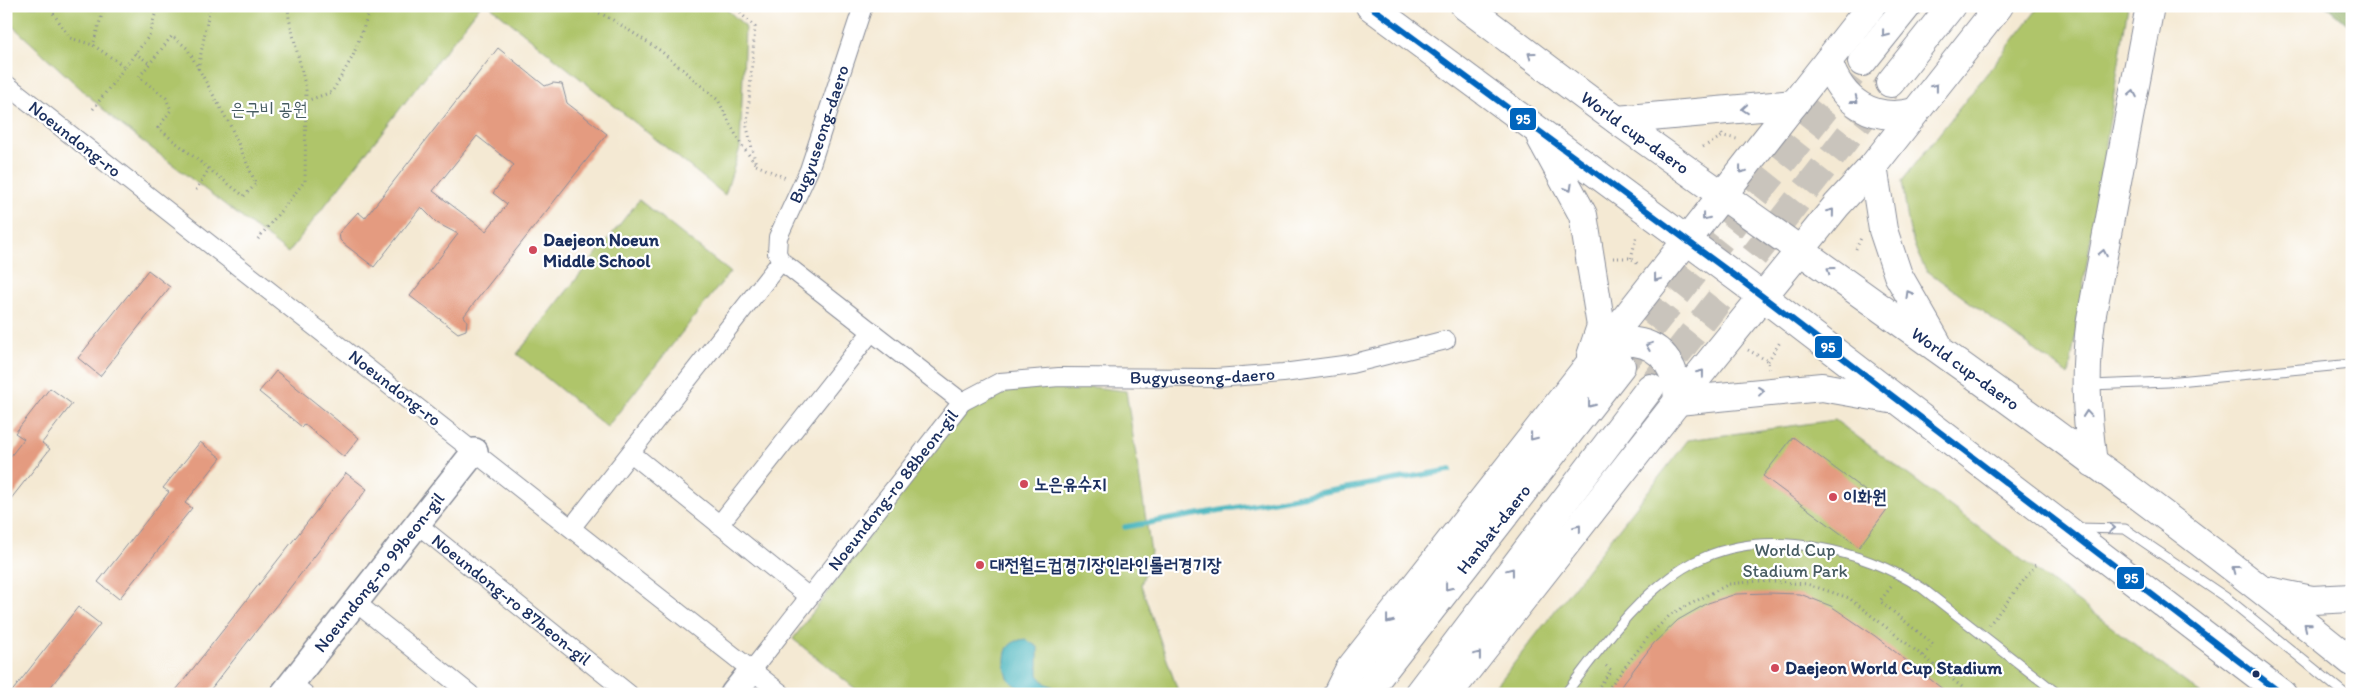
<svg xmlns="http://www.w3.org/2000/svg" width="2358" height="700" font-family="Itim,'Poor Story',sans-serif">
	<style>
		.green { fill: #afc56a; stroke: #657a64 }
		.forest { fill: #8baa5e; stroke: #536c5e }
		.water { fill: #42b2bb; stroke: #2e708c }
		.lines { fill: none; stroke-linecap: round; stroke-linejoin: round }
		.stream { stroke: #42b2bb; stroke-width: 5.5 }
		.building { fill: #e49b80; fill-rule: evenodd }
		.primary-tunnel { stroke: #c9c4bc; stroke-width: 28; stroke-dasharray: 28 14; stroke-linecap: butt }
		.lane-casing { stroke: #888c98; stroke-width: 11 }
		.street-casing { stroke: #888c98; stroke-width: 20 }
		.secondary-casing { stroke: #888c98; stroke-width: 28 }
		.primary-casing { stroke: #888c98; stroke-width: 30 }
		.highway-casing { stroke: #888c98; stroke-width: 30 }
		.path { stroke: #888c98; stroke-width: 3; stroke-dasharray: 1 4; stroke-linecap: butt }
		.lane { stroke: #fff; stroke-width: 9 }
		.street { stroke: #fff; stroke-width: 18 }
		.secondary { stroke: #fff; stroke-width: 25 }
		.primary { stroke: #fff; stroke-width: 28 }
		.highway { stroke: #fff; stroke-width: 28 }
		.bus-1-casing { stroke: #fff; stroke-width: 10 }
		.bus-1 { stroke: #0065bd; stroke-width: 6 }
		.oneway { stroke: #8d97ae }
		.poi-dot { fill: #d1495b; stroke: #fff; stroke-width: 2 }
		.bus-dot { fill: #1b2f5e; stroke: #fff; stroke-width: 2 }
		.labels { text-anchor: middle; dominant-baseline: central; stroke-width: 4.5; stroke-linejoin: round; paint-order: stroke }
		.park-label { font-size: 18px; fill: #475c62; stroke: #fff }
		.street-label { font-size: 18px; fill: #1b2f5e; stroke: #fff }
		.poi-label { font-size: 18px; font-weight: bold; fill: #1b2f5e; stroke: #fff; text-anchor: start }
		.line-badge { stroke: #fff; stroke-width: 2 }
		.badge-label { font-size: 14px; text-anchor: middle; font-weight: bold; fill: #fff }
	</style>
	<rect width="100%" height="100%" fill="#fff"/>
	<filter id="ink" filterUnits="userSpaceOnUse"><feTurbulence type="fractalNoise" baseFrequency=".02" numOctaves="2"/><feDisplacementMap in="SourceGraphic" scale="10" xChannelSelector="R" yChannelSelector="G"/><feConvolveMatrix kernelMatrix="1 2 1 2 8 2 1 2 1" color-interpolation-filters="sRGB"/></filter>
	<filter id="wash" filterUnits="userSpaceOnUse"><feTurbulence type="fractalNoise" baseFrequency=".0096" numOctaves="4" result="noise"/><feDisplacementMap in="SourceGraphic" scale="20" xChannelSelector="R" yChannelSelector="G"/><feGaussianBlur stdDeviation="1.12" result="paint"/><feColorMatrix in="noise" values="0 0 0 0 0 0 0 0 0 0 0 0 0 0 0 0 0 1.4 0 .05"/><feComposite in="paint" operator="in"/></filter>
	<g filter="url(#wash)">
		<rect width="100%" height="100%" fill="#f4e9d3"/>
		<!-- green -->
		<path class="green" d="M6 6H480L288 253 116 121 6 20Z
			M490 6H723L745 26 740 148 725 195Z
			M2040 6H2128L2069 375 1926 270C1907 237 1908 217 1902 181Z
			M639 200 730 272 607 427 517 354Z
			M1066 384 1126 391 1151 552 1141 585 1179 694H862L793 639 958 416 1012 389Z
			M1835 420 2201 694H1490L1688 440Z"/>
		<!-- forest -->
		<path class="forest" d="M2325 6H2352V28L2329 8Z"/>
		<!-- water -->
		<path class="water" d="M1025 639 1038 647V675L1045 683 1067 694H1028C1024 687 1017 688 1012 683 1004 676 1002 652 1010 645 1014 641 1020 640 1025 639Z"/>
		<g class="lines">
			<!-- stream -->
			<path class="stream" d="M1125 527 1450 470"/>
		</g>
		<g id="blocks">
			<!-- building -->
			<path class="building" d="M498 48 545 86 553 83 562 84 567 103 607 134 464 316 467 321 466 330 458 333 410 296 458 234 437 223 421 207 374 267 344 244 340 240 339 233 358 212 365 218ZM477 136 514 165 493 193 507 204 486 231 433 191Z
				M148 270 170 287 100 376 78 358Z
				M276 371 359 438 344 457 304 424 302 427 259 392Z
				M50 388 72 404 42 443 50 449 6 505V462L24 439 15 433Z
				M1793 437 1888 508 1859 547 1763 476Z
				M200 442 221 458 185 503 192 508 119 599 98 582 169 492 163 488Z
				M346 473 367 489 207 694H173Z
				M1768 593 1800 594 1831 606 1875 636 1949 694H1615L1654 643 1678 620 1708 603 1736 594Z
				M78 607 100 624 45 694H10Z"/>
		</g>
	</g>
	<g filter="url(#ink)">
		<use href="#blocks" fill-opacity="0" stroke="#888c98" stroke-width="1"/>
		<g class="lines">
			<!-- primary-tunnel -->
			<path class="primary-tunnel" d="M1625 360 1862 62
				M1650 388 1890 83"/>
			<!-- lane casing -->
			<g class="lane-casing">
				<path id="lane" d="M2090 385 2168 382 2352 364
					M2076 528 2125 529 2228 599 2345 694
					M1565 694C1594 657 1623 615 1660 585 1672 575 1690 563 1705 557 1773 528 1863 550 1922 588L2058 694"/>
			</g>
			<!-- street casing -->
			<g class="street-casing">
				<g id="street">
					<path d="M6 84 782 694"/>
					<path id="s1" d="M781 261 777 253 778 237 809 170 863 6"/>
					<path d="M631 453 809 597"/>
					<path id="s2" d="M417 524 629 694"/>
					<path d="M719 525 872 331"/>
					<path d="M572 527 781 261 962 402"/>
					<path d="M355 602 470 694"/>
					<path id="s3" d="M752 670 962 402 1000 382 1059 377 1216 378 1283 373 1351 364 1446 340"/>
					<path d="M291 683 305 694"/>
				</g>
			</g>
			<!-- secondary casing -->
			<g class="secondary-casing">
				<g id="secondary">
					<path id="s4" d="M283 694 475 451"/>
					<path d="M733 694 752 670"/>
				</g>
			</g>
			<!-- primary casing -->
			<g class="primary-casing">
				<g id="primary">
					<path d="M1370 6 1762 296 2282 694"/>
					<path id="s5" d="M1465 6C1517 45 1568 85 1621 123 1867 299 2117 471 2352 662"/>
					<path d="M1828 61C1841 102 1873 123 1915 112"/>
					<path d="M1862 62 1907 6"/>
					<path d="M1890 83 1951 6"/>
					<path d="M1617 120 1794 104"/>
					<path d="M1541 138 1583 215 1601 326 1591 356"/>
					<path d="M1873 166 1883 230 1898 275 1937 343"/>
					<path d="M1599 353C1605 350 1612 344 1619 342 1624 341 1630 342 1635 342 1666 346 1677 372 1678 401L1822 387 1890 399"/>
					<path d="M2093 463C2086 413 2084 370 2091 319L2150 6"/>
					<path d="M1337 694 1349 670 1871 6"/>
					<path id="s6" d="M1365 694 1621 366"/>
					<path d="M1418 694 1650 388"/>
					<path d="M1448 694 1678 401 1837 205 1873 166 1999 6"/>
				</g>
			</g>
			<!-- highway casing -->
			<g class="highway-casing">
				<path id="highway" d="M2263 590 2312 600 2352 598"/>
			</g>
			<!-- path -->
			<path class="path" d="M47 6 49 7 70 38 93 45
				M100 6H111
				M586 6 613 20 661 51 718 100 739 141 756 165
				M733 6 755 27 747 127 756 165 786 178
				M135 53 149 63
				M125 67 149 36 156 11 161 6
				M198 69 210 6
				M306 101 332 92 353 56 369 13 374 6
				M93 109 125 67 93 45 104 7
				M1722 134 1723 136 1737 139
				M1703 147 1723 136
				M196 190 209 169 158 128 171 110 166 98 139 77 172 36 187 48 230 125 256 184 244 196 209 169
				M258 239 305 181 306 89 289 18 288 6
				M1856 249 1861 238
				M1613 258H1631L1639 265
				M1631 258 1637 235
				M1748 350 1768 361 1769 369
				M1768 361 1780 342
				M1891 587 1880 601 1933 644 1923 656
				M1989 625 2038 562
				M1594 694 1611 670 1605 665
				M1604 694 1649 636 1671 614 1729 584 1760 581 1807 584 1849 598 1971 694"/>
			<!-- lane -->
			<use href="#lane" class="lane"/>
			<!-- street -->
			<use href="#street" class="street"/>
			<!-- secondary -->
			<use href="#secondary" class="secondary"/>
			<!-- primary -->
			<use href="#primary" class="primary"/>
			<!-- highway -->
			<use href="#highway" class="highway"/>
			<!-- bus-1 casing -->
			<g class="bus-1-casing">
				<path id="bus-1" d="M1370 6 1762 296 2282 694"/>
			</g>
			<!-- bus-1 -->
			<use href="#bus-1" class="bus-1"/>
		</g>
		<!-- one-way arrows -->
		<defs><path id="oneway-chevron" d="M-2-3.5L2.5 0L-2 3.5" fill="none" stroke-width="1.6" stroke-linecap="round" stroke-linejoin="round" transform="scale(1.25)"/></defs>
		<g class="oneway">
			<use href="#oneway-chevron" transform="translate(1885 34) rotate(128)"/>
			<use href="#oneway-chevron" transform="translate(1531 55) rotate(-144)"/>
			<use href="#oneway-chevron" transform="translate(1935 87) rotate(-52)"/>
			<use href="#oneway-chevron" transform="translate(2133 94) rotate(-79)"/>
			<use href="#oneway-chevron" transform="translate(1855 100) rotate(38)"/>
			<use href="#oneway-chevron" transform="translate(1745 109) rotate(175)"/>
			<use href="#oneway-chevron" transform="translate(1742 170) rotate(128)"/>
			<use href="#oneway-chevron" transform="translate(1569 188) rotate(61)"/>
			<use href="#oneway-chevron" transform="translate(1831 212) rotate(-51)"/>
			<use href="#oneway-chevron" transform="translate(1705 217) rotate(128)"/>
			<use href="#oneway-chevron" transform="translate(2103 253) rotate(-79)"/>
			<use href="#oneway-chevron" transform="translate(1830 270) rotate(-144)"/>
			<use href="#oneway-chevron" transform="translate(1657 278) rotate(128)"/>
			<use href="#oneway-chevron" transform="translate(1909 294) rotate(-120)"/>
			<use href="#oneway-chevron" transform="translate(1649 346) rotate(-158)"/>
			<use href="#oneway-chevron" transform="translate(1701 373) rotate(-51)"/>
			<use href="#oneway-chevron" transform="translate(1761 391) rotate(-7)"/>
			<use href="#oneway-chevron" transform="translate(1591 404) rotate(128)"/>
			<use href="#oneway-chevron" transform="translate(2087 414) rotate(-95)"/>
			<use href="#oneway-chevron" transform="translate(1533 437) rotate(128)"/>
			<use href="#oneway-chevron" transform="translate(1578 528) rotate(-52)"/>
			<use href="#oneway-chevron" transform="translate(2112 528) rotate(1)"/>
			<use href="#oneway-chevron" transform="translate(2235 569) rotate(-143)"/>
			<use href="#oneway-chevron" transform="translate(1511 571) rotate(-53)"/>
			<use href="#oneway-chevron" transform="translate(1448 587) rotate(128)"/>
			<use href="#oneway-chevron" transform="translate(1389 620) rotate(128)"/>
			<use href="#oneway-chevron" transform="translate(2307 626) rotate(-141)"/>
			<use href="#oneway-chevron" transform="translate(1478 655) rotate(-52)"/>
		</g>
	</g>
	<!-- markers -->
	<g class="poi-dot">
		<circle cx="533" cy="250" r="5"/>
		<circle cx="1024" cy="484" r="5"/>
		<circle cx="1833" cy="497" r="5"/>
		<circle cx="980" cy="565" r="5"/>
		<circle cx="1775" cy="668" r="5"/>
	</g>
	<circle class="bus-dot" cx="2256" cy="674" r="4.5"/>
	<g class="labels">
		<!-- park labels -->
		<g class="park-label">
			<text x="269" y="109">은구비 공원</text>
			<text x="1795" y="550">World Cup<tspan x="1795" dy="21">Stadium Park</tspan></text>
		</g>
		<!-- street labels -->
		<g class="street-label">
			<text stroke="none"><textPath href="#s5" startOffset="212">World cup-daero</textPath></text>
			<text stroke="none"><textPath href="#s1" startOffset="136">Bugyuseong-daero</textPath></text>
			<text transform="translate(75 139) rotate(38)">Noeundong-ro</text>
			<text stroke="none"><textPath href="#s5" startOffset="618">World cup-daero</textPath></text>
			<text stroke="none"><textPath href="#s3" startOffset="586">Bugyuseong-daero</textPath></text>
			<text transform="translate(395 388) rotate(38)">Noeundong-ro</text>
			<text transform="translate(893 490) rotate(-52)">Noeundong-ro 88beon-gil</text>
			<text stroke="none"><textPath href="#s6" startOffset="209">Hanbat-daero</textPath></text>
			<text stroke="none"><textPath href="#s4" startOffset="155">Noeundong-ro 99beon-gil</textPath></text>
			<text stroke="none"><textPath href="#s2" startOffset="121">Noeundong-ro 87beon-gil</textPath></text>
		</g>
		<!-- poi labels -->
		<g class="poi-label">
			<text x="543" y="240">Daejeon Noeun<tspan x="543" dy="21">Middle School</tspan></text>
			<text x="1034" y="484">노은유수지</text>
			<text x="1843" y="497">이화원</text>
			<text x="990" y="565">대전월드컵경기장인라인롤러경기장</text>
			<text x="1785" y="668">Daejeon World Cup Stadium</text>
		</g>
	</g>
	<g class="line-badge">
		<rect x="1509" y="107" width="28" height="24" rx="5" fill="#0065bd"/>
		<rect x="1814" y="335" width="29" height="24" rx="5" fill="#0065bd"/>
		<rect x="2116" y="566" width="29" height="24" rx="5" fill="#0065bd"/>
	</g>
	<g class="badge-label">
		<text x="1523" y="124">95</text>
		<text x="1828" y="352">95</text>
		<text x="2131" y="583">95</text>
	</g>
	<!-- margin -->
	<rect width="2358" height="700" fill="none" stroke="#fff" stroke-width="25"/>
</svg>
